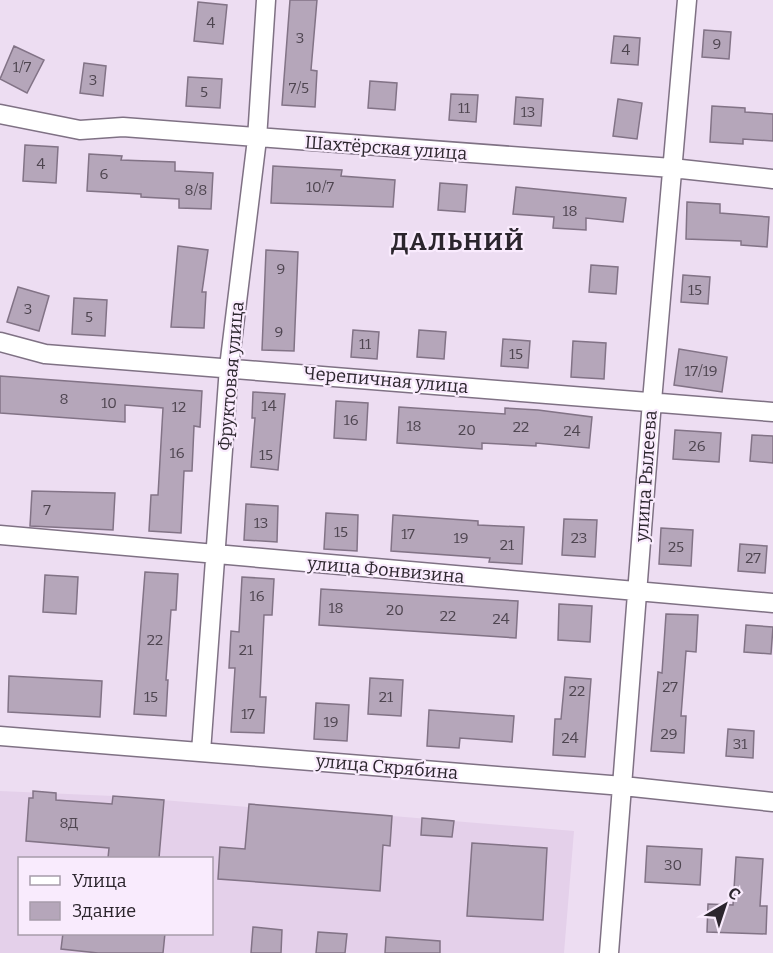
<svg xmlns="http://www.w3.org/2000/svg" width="773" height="953" font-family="Bitter,serif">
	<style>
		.built { fill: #e4d0ea; fill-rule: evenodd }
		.building { fill: #b5a6ba; stroke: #827386; stroke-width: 1.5 }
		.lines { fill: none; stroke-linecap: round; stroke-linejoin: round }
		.street-casing { stroke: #7f7184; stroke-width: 21 }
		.street { stroke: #fff; stroke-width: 18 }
		.labels { text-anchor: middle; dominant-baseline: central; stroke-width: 4.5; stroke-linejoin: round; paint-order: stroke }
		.number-label { font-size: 15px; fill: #4e4550 }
		.street-label { font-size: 18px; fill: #2b252d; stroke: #f9ebfd }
		.district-label { font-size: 24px; font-weight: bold; letter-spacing: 1.5px; fill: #2b252d; stroke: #f9ebfd }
	</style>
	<rect width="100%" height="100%" fill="#edddf2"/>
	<!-- built -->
	<path class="built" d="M0 791 113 796 248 807 249 804 574 831 564 953H0ZM20 858H212V934H20Z"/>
	<!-- building -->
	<path class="building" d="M290 0H317L311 70 317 71 315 107 282 105Z
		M198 2 227 5 223 44 194 41Z
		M704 30 731 32 729 59 702 57Z
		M614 36 640 38 638 65 611 63Z
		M14 46 44 60 27 93 0 79Z
		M84 63 106 66 103 96 80 93Z
		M188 77 222 79 220 108 186 106Z
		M370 81 397 83 395 110 368 108Z
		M451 94 478 95 476 122 449 120Z
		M516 97 543 99 541 126 514 124Z
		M618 99 642 103 637 139 613 136Z
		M712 106 745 108V112L773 114V141L743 139V144L710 142Z
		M25 145 58 147 56 183 23 181Z
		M89 154 122 156 121 160 175 162V171L213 173 211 209 179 208V199L141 197V194L87 191Z
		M273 166 342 170 341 176 395 180 393 207 271 203Z
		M440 183 467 185 465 212 438 210Z
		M516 187 626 198 623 222 586 218V230L553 228 554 217 513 214Z
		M687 202 720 204V213L769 217 767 247 741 245V241L686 239Z
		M178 246 208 250 202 292H206L204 328 171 327Z
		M266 250 298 252 294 351 262 350Z
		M591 265 618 267 616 294 589 292Z
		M683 275 710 277 708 304 681 302Z
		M18 287 49 296 39 331 7 322Z
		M74 298 107 300 105 336 72 334Z
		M353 330 379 332 377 359 351 357Z
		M419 330 446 332 444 359 417 357Z
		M503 339 530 341 528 368 501 366Z
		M573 341 606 343 604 379 571 377Z
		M679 349 727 357 722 392 674 385Z
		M0 376 202 391 200 427 194 426 192 471H184L181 533 149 531 151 495H158L163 408 125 405V422L0 413Z
		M253 392 285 394 278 470 251 467 255 418H252Z
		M336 401 368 403 366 440 334 438Z
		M399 407 505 414V408L538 410 592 417 589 448 536 443V446L482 443V449L397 443Z
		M675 430 721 433 719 462 673 459Z
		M752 435 773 436V463L750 461Z
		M32 491 115 493 113 530 30 526Z
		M246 504 278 506 277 542 244 540Z
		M326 513 358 515 357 551 324 549Z
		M393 515 478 521V525L524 527 522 564 489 562 490 558 391 551Z
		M564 519 597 520 595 557 562 555Z
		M661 528 693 530 691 566 659 564Z
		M740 544 767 546 765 573 738 571Z
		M145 572 178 574 176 610H171L166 680H168L166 716 134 714Z
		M45 575 78 577 76 614 43 612Z
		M242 577 274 579 272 615H264L260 697H266L264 733 231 732 235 668H229L231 631 239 632Z
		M321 589 518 601 516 638 319 625Z
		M559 604 592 606 590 642 558 640Z
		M666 614 698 615 696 652 686 651 681 716H686L684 753 651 751 658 672 662 673Z
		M746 625 773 627 771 654 744 652Z
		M9 676 102 681 100 717 8 712Z
		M565 677 591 679 585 757 553 755 555 719H561Z
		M370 678 403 680 401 716 368 714Z
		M316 703 349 705 347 741 314 739Z
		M429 710 514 716 512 742 460 738 459 748 427 746Z
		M728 729 754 731 753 758 726 756Z
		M33 791 56 793V800L112 804 113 796 164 800 159 858H108L109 848 26 841 29 798H33Z
		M249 804 392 816 390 846 383 845 380 891 218 879 220 847 245 849Z
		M422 818 454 821 452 837 421 835Z
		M472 843 547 848 543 920 467 916Z
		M647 846 702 849 700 885 645 882Z
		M736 857 763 859 760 906H767L766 934 707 932 708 904 733 905Z
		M253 927 282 930 281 953H251Z
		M318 932 347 934 345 953H316Z
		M63 933H165L163 953H98L61 949Z
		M386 937 440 941V953H385Z"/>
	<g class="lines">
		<!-- street casing -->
		<g class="street-casing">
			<path id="street" d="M0 114 80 130 123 127 672 168 773 179
				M0 342 45 354 773 412
				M0 535 773 603
				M0 736 623 786 773 802
				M201 752 229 367 257 139 266 0
				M609 953 652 401 687 0"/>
		</g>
		<!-- street -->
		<use href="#street" class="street"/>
	</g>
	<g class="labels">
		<!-- number labels -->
		<g class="number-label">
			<text x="211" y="23">4</text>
			<text x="300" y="38">3</text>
			<text x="717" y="44">9</text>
			<text x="626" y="50">4</text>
			<text x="22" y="67">1/7</text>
			<text x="93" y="80">3</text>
			<text x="299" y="88">7/5</text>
			<text x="204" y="92">5</text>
			<text x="464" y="108">11</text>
			<text x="528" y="112">13</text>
			<text x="41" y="164">4</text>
			<text x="104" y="174">6</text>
			<text x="320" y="187">10/7</text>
			<text x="196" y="190">8/8</text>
			<text x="570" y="211">18</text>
			<text x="281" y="269">9</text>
			<text x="695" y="290">15</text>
			<text x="28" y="309">3</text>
			<text x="89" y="317">5</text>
			<text x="279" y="332">9</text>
			<text x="365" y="344">11</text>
			<text x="516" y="354">15</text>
			<text x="701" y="371">17/19</text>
			<text x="64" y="399">8</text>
			<text x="109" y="403">10</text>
			<text x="269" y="406">14</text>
			<text x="179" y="407">12</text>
			<text x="351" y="420">16</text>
			<text x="414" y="426">18</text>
			<text x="521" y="427">22</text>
			<text x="467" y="430">20</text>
			<text x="572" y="431">24</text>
			<text x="697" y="446">26</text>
			<text x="177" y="453">16</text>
			<text x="266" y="455">15</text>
			<text x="47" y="510">7</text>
			<text x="261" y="523">13</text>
			<text x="341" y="532">15</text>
			<text x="408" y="534">17</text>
			<text x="461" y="538">19</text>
			<text x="579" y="538">23</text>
			<text x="507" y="545">21</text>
			<text x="676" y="547">25</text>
			<text x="753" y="558">27</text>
			<text x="257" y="596">16</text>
			<text x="336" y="608">18</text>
			<text x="395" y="610">20</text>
			<text x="448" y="616">22</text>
			<text x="501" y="619">24</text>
			<text x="155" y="640">22</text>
			<text x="246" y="650">21</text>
			<text x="670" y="687">27</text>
			<text x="577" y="691">22</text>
			<text x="151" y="697">15</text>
			<text x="386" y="697">21</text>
			<text x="248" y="714">17</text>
			<text x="331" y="722">19</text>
			<text x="669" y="734">29</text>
			<text x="570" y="738">24</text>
			<text x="740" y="744">31</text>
			<text x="69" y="823">8Д</text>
			<text x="673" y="865">30</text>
		</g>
		<!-- street labels -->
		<g class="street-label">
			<text transform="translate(386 148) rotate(4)">Шахтёрская улица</text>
			<text transform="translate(231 376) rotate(-85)">Фруктовая улица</text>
			<text transform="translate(386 380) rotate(5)">Черепичная улица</text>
			<text transform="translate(646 476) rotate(-86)">улица Рылеева</text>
			<text transform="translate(386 570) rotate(5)">улица Фонвизина</text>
			<text transform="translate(387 767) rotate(5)">улица Скрябина</text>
		</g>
		<!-- district labels -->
		<g class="district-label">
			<text x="458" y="242">ДАЛЬНИЙ</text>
		</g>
	</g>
	<!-- legend -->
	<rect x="18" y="857" width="195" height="78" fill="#f9ebfd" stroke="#a79caa" stroke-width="1.5"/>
	<rect x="30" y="876" width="30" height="9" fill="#ffffff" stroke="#a79caa" stroke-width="1.5"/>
	<text x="72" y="887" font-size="18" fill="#2b252d">Улица</text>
	<rect x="30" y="902" width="30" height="18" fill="#b5a6ba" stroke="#a79caa" stroke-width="1.5"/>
	<text x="72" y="917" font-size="18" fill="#2b252d">Здание</text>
	<!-- north arrow -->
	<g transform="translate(725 905) rotate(39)" stroke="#f9ebfd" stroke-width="4.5" paint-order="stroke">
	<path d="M0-4.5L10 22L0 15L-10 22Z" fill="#2b252d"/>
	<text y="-9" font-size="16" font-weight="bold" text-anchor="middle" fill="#2b252d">С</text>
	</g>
</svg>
